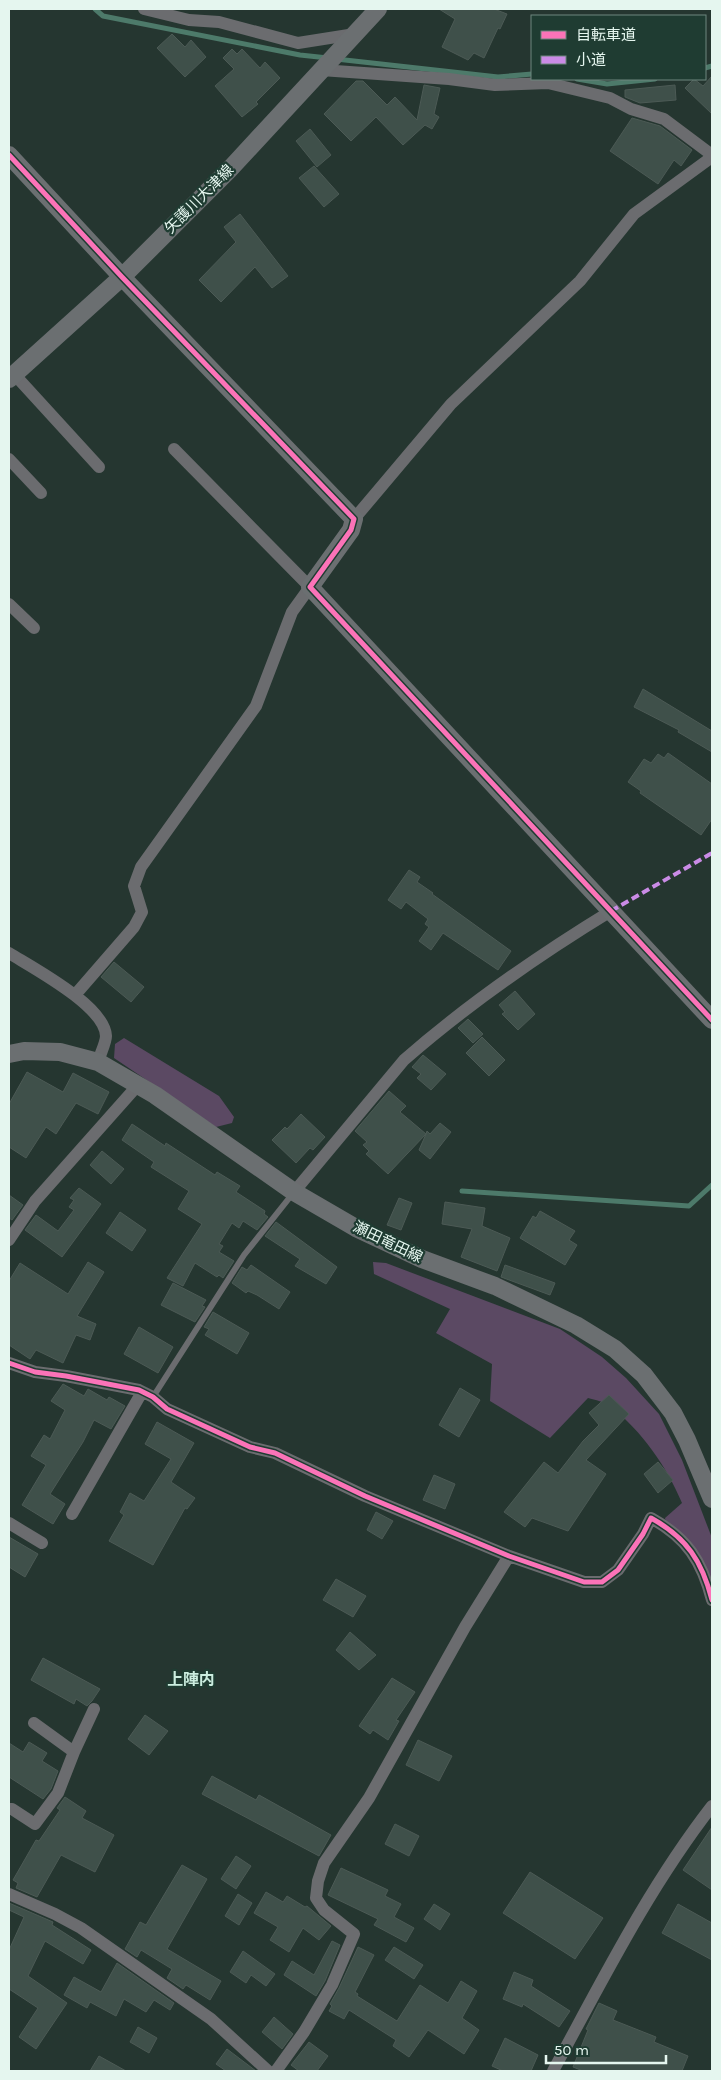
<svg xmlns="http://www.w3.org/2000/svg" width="721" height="2080" font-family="Karla,'Noto Sans JP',sans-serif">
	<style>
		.green { fill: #5b4963 }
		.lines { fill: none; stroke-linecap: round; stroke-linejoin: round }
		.stream { stroke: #4d7a6a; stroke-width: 5 }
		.building { fill: #3f504a; stroke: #4c5a55 }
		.lane { stroke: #6b6c6f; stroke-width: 6 }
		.street { stroke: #6b6c6f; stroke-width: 12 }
		.secondary { stroke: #6b6f71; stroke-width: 18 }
		.quiet { stroke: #ca8be6; stroke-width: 4; stroke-dasharray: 8 4; stroke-linecap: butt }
		.cycleway-casing { stroke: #1f3c32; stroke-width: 8 }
		.cycleway { stroke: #fb73b8; stroke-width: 5 }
		.labels { text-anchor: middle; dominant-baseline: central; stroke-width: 4.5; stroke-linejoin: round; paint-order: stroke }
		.street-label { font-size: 15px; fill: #e5f6ef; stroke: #1f3c32 }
		.neighbourhood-label { font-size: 16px; font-weight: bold; fill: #cbeddf; stroke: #1f3c32 }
	</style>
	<rect width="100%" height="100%" fill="#253630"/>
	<!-- green -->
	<path class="green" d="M124 1038 219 1096 234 1117 232 1123 216 1127 114 1058 115 1044Z
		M373 1262 386 1263 560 1329 602 1357 626 1378 659 1414 682 1460 712 1538V1599L709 1584 667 1527 665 1518 682 1503C667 1467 642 1431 610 1406 605 1402 595 1400 588 1398L550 1438 490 1401 492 1364 436 1333 450 1309 374 1274Z"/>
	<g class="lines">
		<!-- stream -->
		<path class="stream" d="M95 9 103 16 300 55 328 58
			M336 59 498 77 532 74
			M705 68 712 66
			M577 79 607 84 655 79
			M462 1191 689 1206 712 1185"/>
	</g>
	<!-- building -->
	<path class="building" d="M439 9H494L507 14 500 29 498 28 484 58 474 53 468 60 442 47 455 19Z
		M172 34 185 47 191 40 206 57 185 77 157 48Z
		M232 49 237 54 242 49 260 68 265 62 280 78 256 102 258 104 242 117 215 86 234 69 223 58Z
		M712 76V114L685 88 694 79 703 86Z
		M356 81H363L387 105 395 97 417 120 424 85 440 88 434 114 439 117 432 129 425 125 403 145 376 117 351 141 324 114Z
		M675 85 676 100 640 103 625 97V90Z
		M632 118 660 126 692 150 681 166 674 160 658 184 610 151Z
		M310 129 331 155 317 167 296 141Z
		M314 166 339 194 324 207 299 178Z
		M240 214 288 276 272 288 255 267 221 302 199 280 236 242 224 227Z
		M643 689 712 731V752L678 732 679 730 634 707Z
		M668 753 712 784V819L701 835 640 793 641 791 628 782 644 759 651 763 658 754 664 758Z
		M409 870 420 877 417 882 433 893 432 894 511 951 498 970 443 933 431 950 419 941 429 927 425 924 428 919 406 902 401 909 388 900Z
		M114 962 144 987 131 1002 101 977Z
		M515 991 535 1014 518 1030 502 1014 505 1012 499 1005Z
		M468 1019 483 1034 473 1043 458 1028Z
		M482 1037 505 1060 489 1076 466 1053Z
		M423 1055 446 1074 431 1090 417 1078 421 1074 412 1067Z
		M27 1072 63 1092 73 1073 109 1092 98 1114 76 1103 56 1134 46 1127 26 1158 9 1147V1104Z
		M389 1091 406 1106 400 1112 426 1134 427 1131 430 1134 440 1123 451 1132 430 1159 419 1150 426 1134 388 1174 366 1154 369 1151 363 1145 367 1142 355 1131Z
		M301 1114 325 1137 313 1150 310 1148 296 1163 272 1140 285 1127 287 1129Z
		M132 1124 165 1146 166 1143 215 1175 217 1172 240 1186 236 1192 265 1211 264 1214 268 1217 257 1230 243 1221 239 1228 232 1223 219 1244 223 1246 219 1252 234 1261 223 1278 219 1275 217 1277 195 1263 183 1286 167 1278 202 1224 178 1209 189 1191 151 1167 154 1162 122 1140Z
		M102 1151 124 1169 111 1184 90 1165Z
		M79 1188 101 1204 62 1257 25 1230 36 1215 58 1231 74 1210 69 1207 74 1200 70 1198Z
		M9 1195 23 1205 12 1220 9 1218Z
		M399 1198 412 1203 401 1230 387 1225Z
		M445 1202 485 1208 482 1226 510 1238 497 1271 461 1257 472 1229 442 1224Z
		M540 1211 575 1231 569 1240 577 1245 565 1265 520 1238 533 1216 536 1218Z
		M120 1212 146 1230 132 1251 106 1233Z
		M276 1222 337 1267 326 1284 295 1266 300 1259 265 1236Z
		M88 1262 104 1272 77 1316 96 1324 90 1340 76 1335 63 1363 36 1350 30 1359 9 1345V1281L20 1263 68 1294Z
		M251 1265 290 1292 279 1309 257 1295 248 1291 246 1293 232 1283 242 1267 247 1270Z
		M505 1265 555 1283 550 1295 501 1277Z
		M173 1283 206 1300 202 1306 205 1307 195 1322 161 1305Z
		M213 1312 249 1333 237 1354 205 1335 209 1329 204 1327Z
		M139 1327 173 1347 158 1373 124 1354Z
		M63 1384 84 1396 88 1389 107 1400 109 1397 125 1406 111 1429 94 1420 83 1442 50 1494 65 1504 53 1524 22 1505 46 1465 31 1456 44 1435 50 1439 65 1410 51 1401Z
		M460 1388 480 1400 459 1437 439 1425Z
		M609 1395 629 1414 586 1460 606 1474 568 1531 532 1518 525 1527 504 1512 544 1462 558 1473 583 1441 599 1425 589 1413Z
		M157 1422 194 1443 171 1482 195 1498 187 1509 185 1508 153 1565 109 1541 124 1515 120 1512 130 1493 144 1501 171 1459 145 1444Z
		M658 1462 673 1480 658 1493 644 1474Z
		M434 1475 455 1484 445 1509 423 1500Z
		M376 1512 393 1521 382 1539 367 1530Z
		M9 1537 38 1554 25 1577 9 1567Z
		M336 1579 366 1596 353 1617 323 1600Z
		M350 1632 376 1655 359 1670 336 1650Z
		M43 1658 100 1689 92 1701 87 1706 76 1699 74 1704 31 1680Z
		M392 1678 415 1692 396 1720 399 1721 388 1740 373 1730 370 1734 359 1726Z
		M145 1715 168 1731 149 1755 128 1739Z
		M418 1740 452 1756 439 1781 406 1765Z
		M29 1742 47 1753 42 1761 58 1771 51 1789 43 1799 9 1777V1743L23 1752Z
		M212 1776 256 1800 259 1795 331 1835 319 1856 202 1794Z
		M65 1797 86 1811 82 1818 114 1835 95 1872 61 1855 37 1897 16 1888 18 1883 13 1880 36 1840 39 1841 60 1810 57 1808Z
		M395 1824 419 1836 409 1856 385 1844Z
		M712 1827V1890L683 1870Z
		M236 1856 251 1866 236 1889 221 1879Z
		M182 1865 207 1879 167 1949 221 1981 210 2000 186 1985 183 1989 167 1978 172 1969 141 1950 137 1957 125 1949 140 1922 146 1925Z
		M341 1868 388 1890 385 1896 401 1904 394 1917 414 1928 406 1942 374 1925 378 1919 328 1895Z
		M530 1872 603 1918 575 1959 503 1913Z
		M266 1892 283 1902 287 1896 305 1907 307 1906 331 1926 319 1940 303 1928 289 1952 270 1940 278 1927 254 1913Z
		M238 1894 252 1903 239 1925 225 1916Z
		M9 1903 53 1922 52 1925 91 1950 83 1964 45 1941 28 1976 67 2003 36 2049 19 2037 38 2008 9 1989V1950L24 1917 9 1910Z
		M434 1904 450 1914 440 1930 424 1919Z
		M678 1904 712 1923V1960L662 1933Z
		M332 1941 340 1945 325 1981 316 1996 284 1975 292 1961 314 1975Z
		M358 1947 374 1955 355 1992 358 1994 357 1996 397 2021 420 1985 448 2003 461 1981 477 1991 462 2018 479 2030 464 2054 428 2030 409 2057 393 2046 396 2040 349 2010 344 2019 329 2011 332 2006 330 2004 339 1988Z
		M394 1947 423 1965 414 1979 385 1960Z
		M243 1951 275 1974 266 1986 251 1975 246 1983 230 1972Z
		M117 1963 174 2003 170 2010 154 2000 146 2012 124 1999 116 2016 90 2002 87 2008 64 1995 74 1977 101 1992Z
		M514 1972 533 1980 531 1986 570 2011 559 2027 523 2004 522 2007 503 1999Z
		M599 2003 617 2011 613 2020 656 2037 654 2042 688 2056 682 2071H583L573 2067 588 2030 586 2029Z
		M274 2017 293 2034 282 2049 262 2032Z
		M138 2027 157 2038 149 2053 130 2042Z
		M505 2038 538 2055 531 2071H503L492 2066Z
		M309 2042 328 2056 317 2071H299L291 2065Z
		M227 2049 256 2071H226L216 2064Z
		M99 2056 126 2071H90Z"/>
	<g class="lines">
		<!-- lane -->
		<path class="lane" d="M153 1397 244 1255 294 1192"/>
		<!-- street -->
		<path class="street" d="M144 9 189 20 219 22 298 43 355 34
			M321 70 449 79 495 85 548 83 610 98 631 109 664 119 712 155
			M14 374 99 467
			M9 459 41 493
			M354 519 451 404 580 281 634 214 712 157
			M9 604 34 628
			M9 953C33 968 105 1006 106 1036 106 1043 100 1054 98 1062
			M75 995 134 927 142 912 134 886 141 867 256 706 292 612 310 587 174 449
			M294 1192 404 1060C468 1004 539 955 611 911
			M9 1240 35 1201 138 1085
			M9 1363 35 1372 66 1376 139 1390 153 1397 167 1409 250 1447 275 1453 365 1496 509 1556 584 1582H602L618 1570 643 1534 651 1518C687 1538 702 1561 712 1600
			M72 1514 142 1392
			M9 1523 42 1543
			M74 1752 94 1709
			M9 1809H12L35 1824 58 1793 74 1752 34 1723
			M9 1894 55 1914 81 1928 211 2019 268 2071
			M276 2071 304 2032 332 1985 354 1934 324 1910 316 1898 318 1881 324 1863 369 1798 465 1627 509 1556
			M553 2071C602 1981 649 1887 712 1806"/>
		<!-- secondary -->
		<path class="secondary" d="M9 155 122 277 354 519 351 530 310 587 712 1020
			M9 379 122 277 229 170 378 9
			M9 1054 24 1051 60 1052 98 1062 155 1095 294 1192 356 1228 422 1259 495 1286 576 1325 615 1349 644 1375 673 1413 687 1440 712 1499"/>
		<!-- quiet -->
		<path class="quiet" d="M611 911 712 853"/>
		<!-- cycleway casing -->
		<g class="cycleway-casing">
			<path id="cycleway" d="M9 155 122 277 354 519 351 530 310 587 712 1020
				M9 1363 35 1372 66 1376 139 1390 153 1397 167 1409 250 1447 275 1453 365 1496 509 1556 584 1582H602L618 1570 643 1534 651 1518C687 1538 702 1561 712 1600"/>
		</g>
		<!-- cycleway -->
		<use href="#cycleway" class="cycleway"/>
	</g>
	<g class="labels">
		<!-- street labels -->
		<g class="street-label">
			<text transform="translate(199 199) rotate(-45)">矢護川大津線</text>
			<text transform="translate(388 1242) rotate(26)">瀬田竜田線</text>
		</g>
		<!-- neighbourhood labels -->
		<g class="neighbourhood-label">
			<text x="191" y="1679">上陣内</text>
		</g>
	</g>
	<!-- border -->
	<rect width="721" height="2080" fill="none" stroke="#e5f6ef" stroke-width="20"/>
	<!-- legend -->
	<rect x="531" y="15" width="175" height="65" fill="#1f3c32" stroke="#6e867e"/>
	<rect x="541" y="31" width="25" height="8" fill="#fb73b8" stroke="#6e867e"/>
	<text x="576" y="40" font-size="15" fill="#e5f6ef">自転車道</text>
	<rect x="541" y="56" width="25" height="8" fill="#ca8be6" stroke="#6e867e"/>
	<text x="576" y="65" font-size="15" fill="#e5f6ef">小道</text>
	<!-- scale -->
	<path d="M546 2055v8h120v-8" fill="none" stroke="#e5f6ef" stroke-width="2.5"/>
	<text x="554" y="2055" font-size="15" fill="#e5f6ef" stroke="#1f3c32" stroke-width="4" paint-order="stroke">50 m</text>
</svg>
